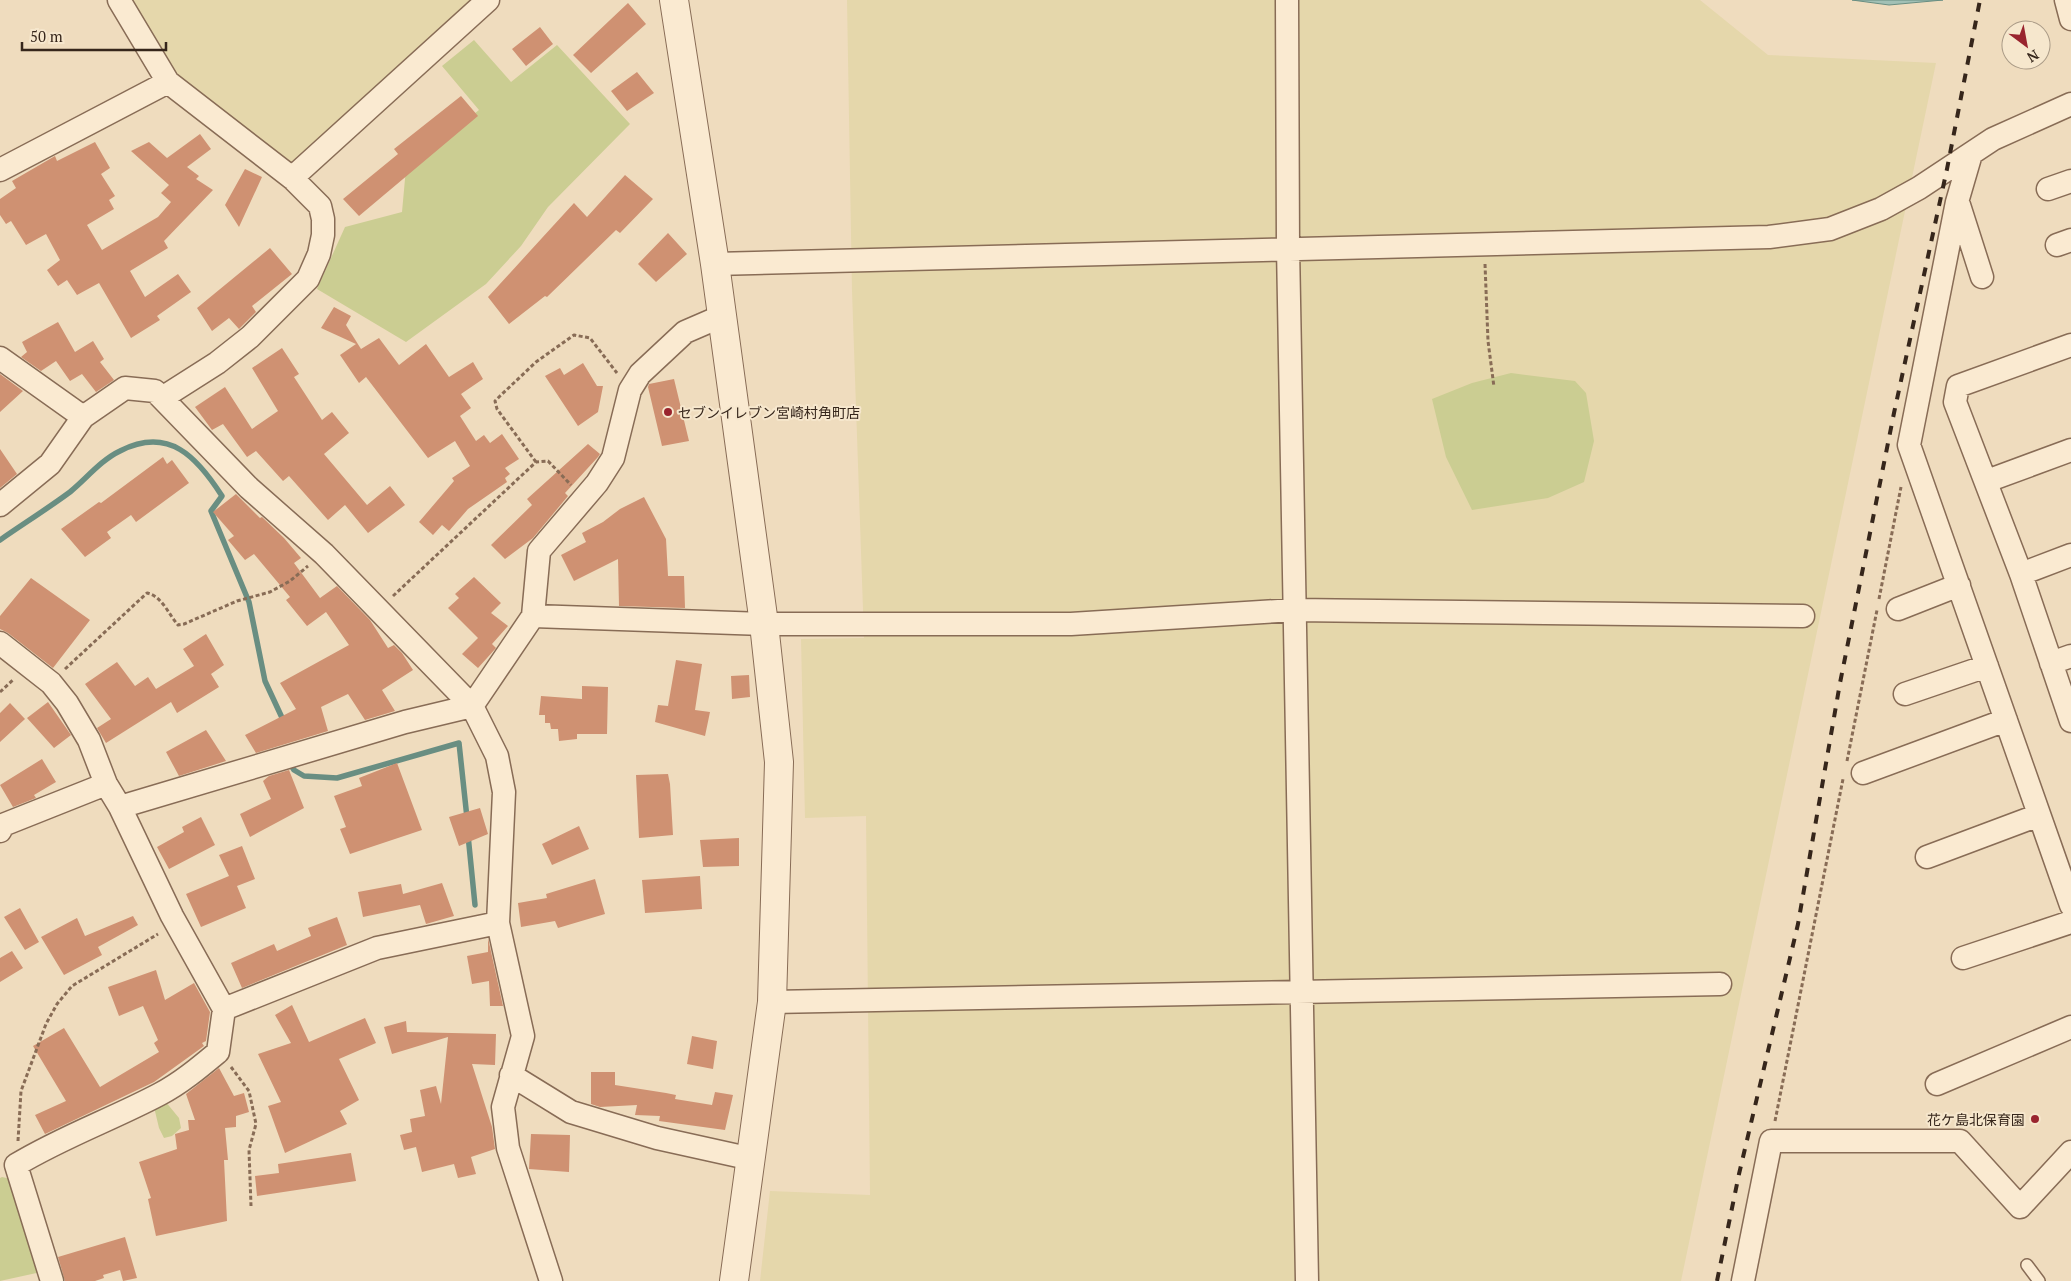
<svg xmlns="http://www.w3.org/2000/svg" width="2071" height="1281" font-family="'PT Serif','Noto Sans JP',serif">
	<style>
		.farmland { fill: #e5d7ab }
		.green { fill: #cbcd92 }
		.water { fill: #a1c0b5; stroke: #698e82 }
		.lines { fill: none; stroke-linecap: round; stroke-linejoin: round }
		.stream { stroke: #698e82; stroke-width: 5.5 }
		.building { fill: #cf9172 }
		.service-casing { stroke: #886c56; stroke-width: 14 }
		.minor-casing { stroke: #886c56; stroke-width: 25 }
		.tertiary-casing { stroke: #886c56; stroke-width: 30 }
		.path { stroke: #886c56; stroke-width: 3; stroke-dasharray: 4 2.5; stroke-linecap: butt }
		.service { stroke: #faead1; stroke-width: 11 }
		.minor { stroke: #faead1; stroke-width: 22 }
		.tertiary { stroke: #faead1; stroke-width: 28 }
		.rail { stroke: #36261b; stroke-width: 4; stroke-dasharray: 9 9; stroke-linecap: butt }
		.poi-dot { fill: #99242e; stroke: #f6e7cd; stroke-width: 2 }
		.labels { text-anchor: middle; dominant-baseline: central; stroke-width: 4; stroke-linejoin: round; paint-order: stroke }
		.poi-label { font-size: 14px; fill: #36261b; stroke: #f6e7cd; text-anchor: start }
	</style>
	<rect width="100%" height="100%" fill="#efdcbe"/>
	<!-- farmland -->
	<path class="farmland" d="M126 0H482L296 168 208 102 166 65Z
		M847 0H1700L1768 55 1936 63 1681 1281H760L770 1191 870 1195 866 816 805 818 801 639 864 638 852 291Z"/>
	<!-- green -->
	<path class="green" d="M474 40 511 82 557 45 630 124 548 207 521 246 486 284 406 342 317 289 345 227 402 212 406 168 479 110 442 66Z
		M1511 373 1575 381 1586 393 1594 441 1584 482 1548 498 1472 510 1446 457 1432 399 1472 383Z
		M165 1101 179 1118 181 1128 172 1136 164 1138 159 1128 154 1107Z
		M2 1177 11 1179 41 1272 0 1281V1178Z"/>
	<!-- water -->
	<path class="water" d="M1852 0H1943L1889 5Z"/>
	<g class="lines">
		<!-- stream -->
		<path class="stream" d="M0 540C23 524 47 509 70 492 86 479 101 460 120 451 169 426 197 457 222 496L211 511 249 602 265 681 284 722
			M289 762 294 770 304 776 337 778 459 743 467 818
			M468 835 475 905"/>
	</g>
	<!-- building -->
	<path class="building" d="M628 3 646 24 591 73 573 55Z
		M540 27 553 44 526 66 512 49Z
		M637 72 654 93 627 111 611 91Z
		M461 96 478 116 359 216 343 199 398 154 394 149Z
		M200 134 211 149 187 167 199 176 196 179 213 190 164 241 168 248 130 271 145 297 178 274 191 292 157 316 160 320 131 338 99 283 77 295 67 280 58 286 47 270 60 260 46 234 26 245 11 221 6 224 0 215V199L16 188 12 181 55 156 57 161 95 142 110 168 101 174 115 196 109 200 114 209 87 225 102 250 158 217 171 202 161 193 169 185 131 151 149 142 167 158Z
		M245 169 262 177 239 227 225 205Z
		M625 175 653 199 620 233 616 230 547 297 545 296 509 324 488 297 574 203 587 217Z
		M668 233 687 254 656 282 638 264Z
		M270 248 292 274 252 306 256 312 239 329 229 318 212 331 197 308Z
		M334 307 351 316 346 325 361 349 379 338 399 365 426 344 449 377 473 362 483 379 461 394 471 408 460 416 476 441 484 435 490 443 502 434 519 459 505 468 510 474 505 478 507 482 468 509 449 531 442 525 433 535 419 522 454 481 452 478 470 466 455 441 428 458 366 377 359 383 340 355 356 344 321 328Z
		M58 322 75 352 93 341 104 359 100 362 114 380 96 392 82 374 70 381 56 361 41 371 21 357 27 352 22 342Z
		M282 348 299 374 294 377 322 420 332 412 349 433 324 454 367 505 390 486 405 505 368 533 345 505 328 520 289 476 283 481 256 451 247 457 223 424 212 430 195 407 225 387 252 429 278 411 252 368Z
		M583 363 597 386H603L598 412 578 426 545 376 560 368 564 375Z
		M0 374 23 391 0 412Z
		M674 379 689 441 662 446 648 387 649 384Z
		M588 444 600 454 598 457 565 493 568 496 533 538 505 559 491 545 532 505 527 499Z
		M0 449 17 474 0 488Z
		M163 457 167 464 172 460 189 483 136 522 131 515 107 532 111 538 85 557 61 529 99 502 101 503Z
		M236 494 260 518 262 517 284 538 301 558 294 563 320 598 337 586 370 620 388 648 394 645 402 653 413 670 382 690 395 711 365 720 348 694 321 707 328 731 256 753 245 735 296 709 280 683 349 645 326 612 307 626 286 600 290 597 254 554 245 560 228 540 234 536 213 512Z
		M644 497 666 539 668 576H684L685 608 619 606 618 559 574 581 561 555 586 542 582 533 603 522 620 509Z
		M474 577 501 603 491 613 508 626 492 644 496 648 478 668 462 654 478 638 448 608 459 598 455 594Z
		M31 578 90 620 53 668 8 633 0 629V616Z
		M206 634 224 665 211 674 219 687 177 713 171 702 106 743 97 728 111 719 85 684 117 662 135 686 148 677 156 689 194 666 183 649Z
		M676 660 702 664 695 710 710 712 705 736 655 722 658 705 668 706Z
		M749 675 750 697 732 699 731 676Z
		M582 686 608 687 607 734H577V739L559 741 558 729H551L550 723H545V715H539L541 696 582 699Z
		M48 702 71 735 54 748 27 718Z
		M10 703 25 719 0 742V713Z
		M206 730 226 761 179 776 166 752Z
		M42 759 56 782 34 795 36 798 13 807 0 785Z
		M397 763 422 830 350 854 340 829 346 827 334 796 362 786 359 778Z
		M289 770 304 808 250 837 240 814 271 799 263 781 269 776Z
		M668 774 670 784 673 835 639 838 636 775Z
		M480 808 488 834 459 846 449 817Z
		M201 817 215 845 169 869 157 847 184 832 182 827Z
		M579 826 589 849 552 865 542 844Z
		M739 838V866L703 867 700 840Z
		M242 846 255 879 237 886 246 908 201 927 186 894 229 876 219 855Z
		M700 876 702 909 645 913 642 880Z
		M595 879 605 914 558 928 555 921 521 927 518 903 547 898 546 894Z
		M442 883 454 916 426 924 420 905 363 917 358 892 401 884 403 894Z
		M20 908 39 942 25 950 4 917Z
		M133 916 138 925 98 947 102 955 64 975 41 937 77 918 85 936Z
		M337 917 347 945 242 988 231 963 274 944 277 951 311 936 308 928Z
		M488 938 503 1006H490L489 981 472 984 467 956 488 952Z
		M12 951 23 968 0 982V958Z
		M156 970 165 1000 194 983 210 1012 206 1041 202 1043 204 1046 154 1082 45 1134 35 1115 66 1101 33 1046 64 1028 100 1087 159 1052 154 1043 158 1040 143 1006 119 1016 108 987Z
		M292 1005 309 1042 365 1018 376 1043 339 1059 359 1100 340 1111 347 1124 285 1153 268 1106 281 1102 258 1054 291 1043 275 1015Z
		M406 1021 407 1032 496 1034 495 1065 472 1064 492 1127 495 1149 471 1157 476 1174 458 1178 454 1164 422 1172 416 1147 404 1150 400 1135 412 1132 410 1119 425 1116 420 1090 436 1086 441 1104 448 1037 392 1054 384 1027Z
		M692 1036 717 1041 713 1069 687 1064Z
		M219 1068 234 1096 244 1093 249 1112 236 1116V1127L225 1128 228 1160H224L227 1221 156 1236 148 1199 151 1198 139 1162 177 1149 175 1134 189 1130 188 1120H195L186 1094Z
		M591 1072H615V1085L666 1093 676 1095 675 1099 712 1105 715 1092 733 1095 725 1130 659 1121 660 1116 635 1115 637 1105 600 1107 591 1104Z
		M531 1134 570 1135 569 1172 529 1169Z
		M351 1153 356 1181 257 1196 255 1176 279 1173 278 1164Z
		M125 1237 137 1278 123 1281 120 1270 103 1275 104 1278 95 1281H65L58 1257Z"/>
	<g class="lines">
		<!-- service casing -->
		<g class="service-casing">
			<path id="service" d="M2027 1265 2039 1281"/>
		</g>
		<!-- minor casing -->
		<g class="minor-casing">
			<path id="minor" d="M119 0 168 82 292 178 320 206 323 219V235L319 254 308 279 250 337 217 363 162 398
				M1287 0 1288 247 1307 1281
				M2066 0 2071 19
				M1971 154 1957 202 1909 445 2071 905
				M0 170 168 82
				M292 178 488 0
				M2048 189 2071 181
				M1959 205 1982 277
				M2057 245 2071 240
				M715 264 1769 237 1830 229 1881 209 1919 188 1993 139 2071 104
				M2071 345 1958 386 1955 402 2021 574 2071 721
				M0 358 83 417
				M1987 481 2071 450
				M0 505 50 464 83 417 125 388 155 391 249 488 324 554 472 706 497 756 504 792 498 923 523 1036 503 1107 508 1148 551 1281
				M2021 574 2071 555
				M1898 609 1959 585
				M533 616 764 624H1071L1294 610 1803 616
				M0 643 51 683 67 703 89 740 106 784 120 807 172 916 224 1009 218 1052C200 1067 181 1083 160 1094 113 1119 62 1137 16 1165L52 1281
				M2051 663 2071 656
				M1905 694 1987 666
				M1863 773 2006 720
				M120 807 405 722 472 706 533 616 539 551 597 483 613 458 630 390 640 374 685 332 722 316
				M0 831 3 825 106 784
				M1927 857 2039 815
				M1963 958 2071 922
				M772 1002 1720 984
				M224 1009 377 948 498 923
				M511 1075 571 1112 657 1138 752 1159
				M1937 1084 2071 1027
				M1743 1281 1771 1141H1960L2020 1207 2071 1152"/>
		</g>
		<!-- tertiary casing -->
		<g class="tertiary-casing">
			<path id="tertiary" d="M674 0 715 264 764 624 779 762 772 1002 734 1281"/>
		</g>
		<!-- path -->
		<path class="path" d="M1485 264 1488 341 1494 387
			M536 462 497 409 495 401 500 396 536 362 574 335 590 338 617 373
			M393 596 536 462 548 461 571 485
			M1879 599 1901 487
			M65 669 147 593C162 596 169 615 178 625L184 624 237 601 270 592 290 581 308 566
			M0 692 14 679
			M1847 761 1877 610
			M231 1067 249 1091 256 1124 249 1150 251 1206
			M1775 1121 1843 779
			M18 1141 21 1091 46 1024 57 1004 72 986 158 934"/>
		<!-- service -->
		<use href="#service" class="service"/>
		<!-- minor -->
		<use href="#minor" class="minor"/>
		<!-- tertiary -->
		<use href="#tertiary" class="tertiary"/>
		<!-- rail -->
		<path class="rail" d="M1717 1281 1739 1174 1798 924 1840 683 1894 413 1947 169 1980 0"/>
	</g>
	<!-- markers -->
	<g class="poi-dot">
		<circle cx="668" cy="412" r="5"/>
		<circle cx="2035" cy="1119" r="5"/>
	</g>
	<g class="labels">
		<!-- poi labels -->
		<g class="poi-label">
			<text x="678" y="412">セブンイレブン宮崎村角町店</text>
			<text x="2025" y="1119" text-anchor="end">花ケ島北保育園</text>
		</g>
	</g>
	<!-- north arrow -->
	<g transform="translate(2026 45) rotate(148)"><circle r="24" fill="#f6e7cd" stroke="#a99a86"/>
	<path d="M0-4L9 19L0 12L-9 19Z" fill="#99242e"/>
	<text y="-8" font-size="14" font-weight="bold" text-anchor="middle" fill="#36261b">N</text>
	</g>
	<!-- scale -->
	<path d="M22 42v8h144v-8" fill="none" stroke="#36261b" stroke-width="2.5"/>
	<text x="30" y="42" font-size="15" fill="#36261b" stroke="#f6e7cd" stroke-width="4" paint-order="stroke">50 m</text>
</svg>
